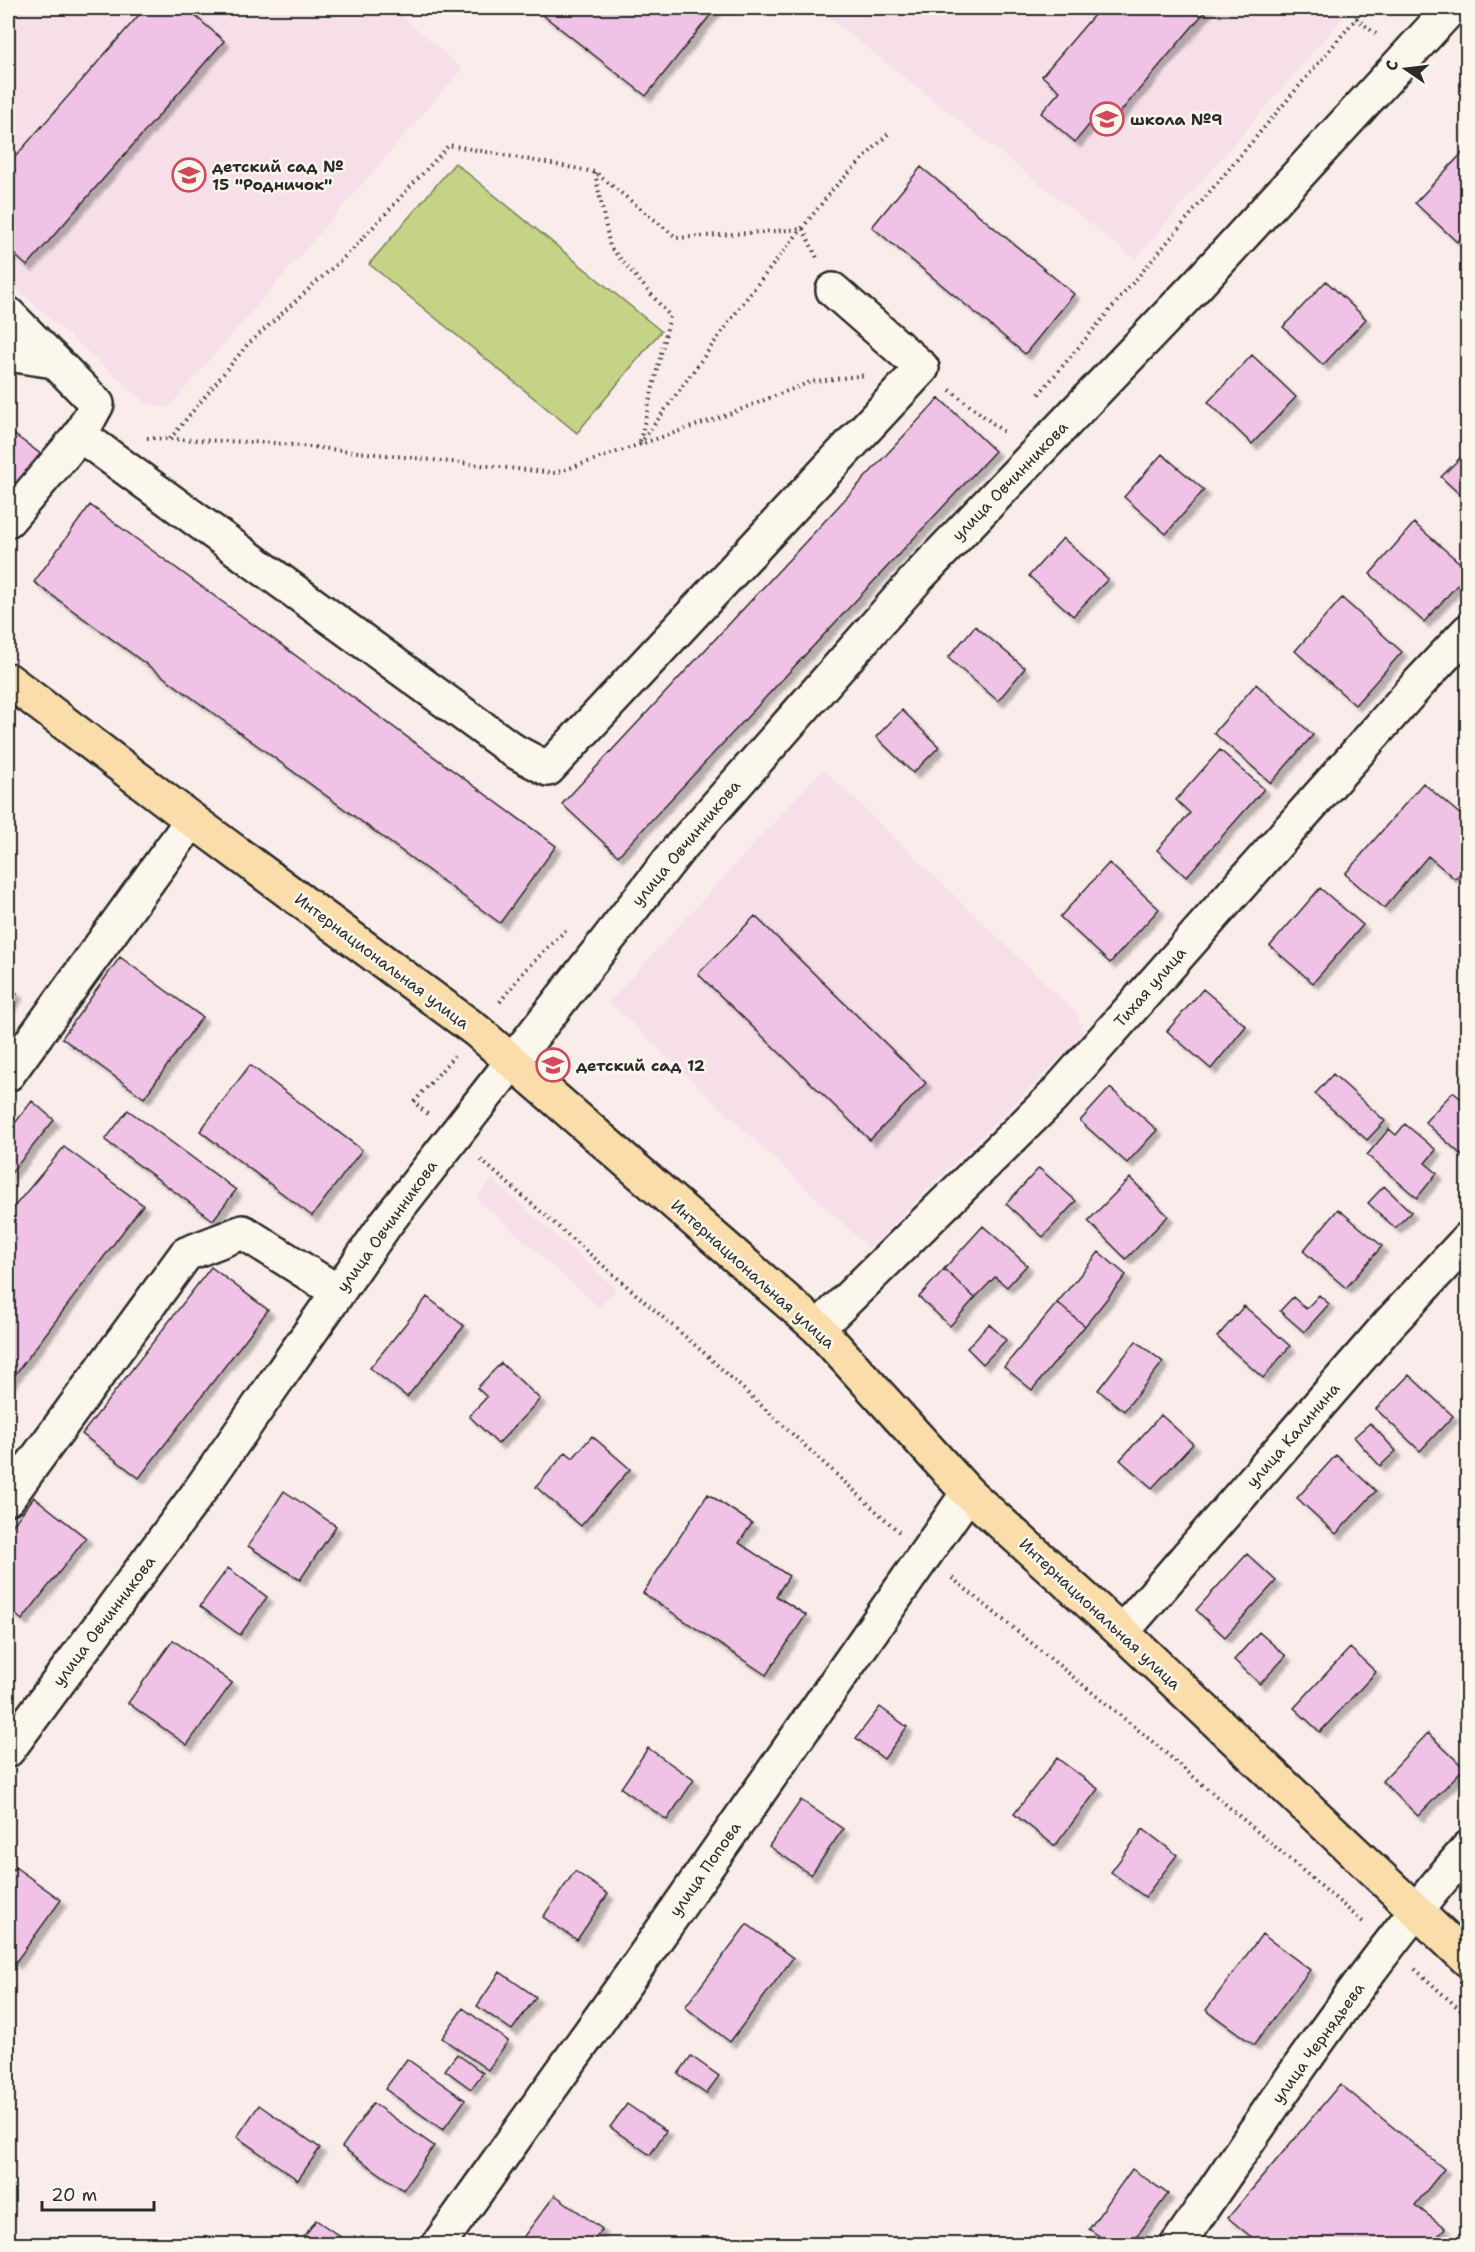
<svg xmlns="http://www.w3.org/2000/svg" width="1475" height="2252" font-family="'Shantell Sans',sans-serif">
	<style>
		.built { fill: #f6dfe9 }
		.green { fill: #c5d387; stroke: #787f59; stroke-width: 1.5 }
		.building { fill: #f0c2e5; stroke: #2b2b2b; stroke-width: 1.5; filter: url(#shadow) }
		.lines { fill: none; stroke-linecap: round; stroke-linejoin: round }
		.minor-casing { stroke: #2b2b2b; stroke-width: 38 }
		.major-casing { stroke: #2b2b2b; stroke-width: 38 }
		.path { stroke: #2b2b2b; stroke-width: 4; stroke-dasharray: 1.5 4.5; stroke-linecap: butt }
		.minor { stroke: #fbf7ec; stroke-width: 33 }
		.major { stroke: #fbddab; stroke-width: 33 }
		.labels { text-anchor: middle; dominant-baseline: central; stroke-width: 5; stroke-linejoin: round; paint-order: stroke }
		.poi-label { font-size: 16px; font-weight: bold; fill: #2b2b2b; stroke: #fbf7ec; text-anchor: start }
		.street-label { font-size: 16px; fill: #2b2b2b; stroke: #fbf7ec }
	</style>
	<defs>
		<filter id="shadow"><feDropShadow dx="5.5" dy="5.5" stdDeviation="1.5" flood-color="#0004"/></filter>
	</defs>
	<rect width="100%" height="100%" fill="#f9eceb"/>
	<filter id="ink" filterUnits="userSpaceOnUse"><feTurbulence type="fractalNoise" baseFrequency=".0167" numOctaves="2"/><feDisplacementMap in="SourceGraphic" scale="12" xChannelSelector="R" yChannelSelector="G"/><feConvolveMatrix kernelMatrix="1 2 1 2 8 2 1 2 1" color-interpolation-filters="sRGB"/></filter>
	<g filter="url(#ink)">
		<!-- built -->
		<path class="built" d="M8 8H393L462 69 168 408 147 404 8 281Z
			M817 8H1351L1135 259Z
			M823 769 1076 1013 1084 1034 869 1248 609 1002Z
			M492 1179 616 1289 599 1307 476 1198Z"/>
		<!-- green -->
		<path class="green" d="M455 163 661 331 577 433 369 264Z"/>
		<!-- building -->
		<path class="building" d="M145 8H186L224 41 27 266 8 249V165Z
			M534 8H716L646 96Z
			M1100 8H1208L1106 129 1094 119 1075 142 1041 113 1060 91 1042 76Z
			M1468 147V231L1457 242 1415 203Z
			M921 167 1074 294 1025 354 872 227Z
			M1326 281 1366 319 1323 365 1283 327Z
			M1252 355 1296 397 1252 444 1208 402Z
			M939 398 995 451 618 856 562 804Z
			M8 430 42 455 8 502Z
			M1468 450V502L1441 477Z
			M1162 454 1204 490 1166 534 1124 497Z
			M90 505 556 846 500 923 34 582Z
			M1414 523 1468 570V573L1424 622 1370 574Z
			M1063 538 1108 579 1073 616 1029 576Z
			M1342 598 1402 652 1355 705 1295 651Z
			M975 626 1025 668 998 701 948 658Z
			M1256 684 1313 735 1271 783 1214 733Z
			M902 710 939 747 913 773 876 737Z
			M1220 750 1264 789 1186 877 1157 850 1190 813 1176 800Z
			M1423 783 1468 821V865L1455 879 1428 856 1384 908 1345 874Z
			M1109 863 1159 909 1110 963 1060 917Z
			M1320 888 1363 925 1313 983 1270 946Z
			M755 916 926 1083 870 1140 698 974Z
			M120 957 202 1017 144 1098 62 1038Z
			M8 987 17 994 8 1007Z
			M1203 989 1246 1026 1211 1069 1167 1031Z
			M250 1065 362 1150 312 1216 200 1131Z
			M1333 1074 1385 1121 1367 1140 1315 1094Z
			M1110 1088 1157 1130 1127 1163 1080 1121Z
			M1453 1092 1468 1105V1161L1425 1122Z
			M32 1101 54 1120 8 1177V1132Z
			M128 1110 236 1190 213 1220 105 1140Z
			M1405 1124 1436 1150 1425 1163 1437 1173 1417 1198 1367 1155 1389 1129 1396 1135Z
			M64 1147 143 1205 8 1384V1214Z
			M1039 1168 1076 1201 1043 1237 1006 1204Z
			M1130 1178 1168 1216 1126 1259 1088 1221Z
			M1384 1186 1411 1212 1395 1228 1368 1203Z
			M1338 1209 1382 1246 1346 1288 1303 1251Z
			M983 1226 1027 1265 1007 1287 995 1277 975 1298 944 1269Z
			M1099 1252 1126 1275 1085 1326 1057 1303Z
			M211 1267 268 1310 139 1478 82 1434Z
			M944 1269 975 1298 950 1326 919 1297Z
			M1319 1295 1329 1304 1304 1332 1280 1311 1293 1297 1306 1309Z
			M427 1297 464 1326 407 1397 370 1368Z
			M1057 1303 1085 1326 1032 1390 1004 1367Z
			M1244 1306 1290 1346 1263 1378 1217 1337Z
			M989 1324 1006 1340 983 1364 967 1348Z
			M1136 1341 1163 1362 1124 1411 1098 1390Z
			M501 1363 540 1399 498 1444 469 1416 487 1397 477 1388Z
			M1409 1375 1453 1416 1420 1451 1376 1409Z
			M1161 1415 1193 1444 1152 1488 1120 1460Z
			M1370 1423 1396 1451 1380 1466 1354 1437Z
			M592 1436 630 1469 581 1526 536 1487 566 1452 573 1458Z
			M1336 1455 1376 1491 1336 1534 1297 1498Z
			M284 1491 336 1526 300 1580 248 1546Z
			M708 1494 752 1523 739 1543 789 1576 776 1596 806 1615 766 1675 643 1593Z
			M34 1497 86 1538 22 1620 8 1608V1531Z
			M1247 1554 1276 1581 1225 1637 1196 1610Z
			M228 1568 267 1597 240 1635 200 1606Z
			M1259 1632 1286 1656 1260 1684 1234 1660Z
			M173 1640 232 1683 187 1745 128 1703Z
			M1350 1648 1376 1672 1320 1732 1294 1708Z
			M880 1707 907 1727 884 1759 856 1738Z
			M1428 1733 1464 1768 1418 1816 1382 1781Z
			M648 1748 694 1780 667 1820 621 1788Z
			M1057 1758 1098 1789 1055 1846 1014 1814Z
			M801 1800 843 1829 811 1875 769 1846Z
			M1143 1829 1177 1855 1145 1897 1111 1872Z
			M15 1867 61 1900 15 1963 8 1958V1877Z
			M575 1871 608 1894 577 1940 543 1917Z
			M747 1924 793 1958 730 2042 685 2007Z
			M1262 1934 1310 1970 1254 2045 1206 2010Z
			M500 1972 536 1997 512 2030 477 2006Z
			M463 2008 508 2041 488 2070 442 2038Z
			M457 2054 483 2073 471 2089 445 2070Z
			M691 2056 719 2076 706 2094 678 2074Z
			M407 2059 465 2100 443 2130 385 2089Z
			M1340 2084 1444 2169 1415 2205 1445 2228 1431 2244H1260L1228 2218Z
			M373 2103 434 2146 403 2190 342 2147Z
			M627 2104 666 2131 650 2155 610 2127Z
			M259 2105 320 2148 298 2180 237 2137Z
			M1132 2169 1168 2194 1131 2244H1111L1089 2229Z
			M555 2195 602 2229 591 2244H518Z
			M316 2220 351 2244H299Z"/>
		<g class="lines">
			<!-- minor casing -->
			<g class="minor-casing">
				<path id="minor" d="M8 314 97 404 80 435 8 520
					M8 354 54 361
					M80 435 514 751 548 769 922 368 833 290
					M8 1074 192 820
					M818 1328 1053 1097 1419 683 1468 631
					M8 1498 186 1254 243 1232 338 1292
					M1122 1632 1389 1324 1468 1239
					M8 1750 196 1496 387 1222 677 851 919 576 1198 284 1451 8
					M439 2244 629 1978 968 1493
					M1178 2244C1270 2109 1361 1972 1468 1848"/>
			</g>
			<!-- major casing -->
			<g class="major-casing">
				<path id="major" d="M8 680 192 820 477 1031 818 1328 968 1493 1122 1632 1468 1960"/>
			</g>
			<!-- path -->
			<path class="path" d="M1356 18 1377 35
				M595 173 610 247 670 316 640 441
				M950 390 1005 433
				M1039 394 1365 8
				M147 438 273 443 555 473 724 416 810 382 866 375
				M170 439 247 345 352 250 449 145 595 172 677 238 803 229 818 260
				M640 444 749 295 834 188 889 133
				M500 1002 525 970 568 928
				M427 1114 414 1102 454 1056
				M481 1160 703 1352 899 1532
				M952 1578 1154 1743 1363 1922
				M1415 1969 1468 2017"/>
			<!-- minor -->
			<use href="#minor" class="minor"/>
			<!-- major -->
			<use href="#major" class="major"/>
		</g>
	</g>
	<!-- icons -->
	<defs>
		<g id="school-ring" transform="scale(1.725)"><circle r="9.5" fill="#fbf7ec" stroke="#d1495b" stroke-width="1.5"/><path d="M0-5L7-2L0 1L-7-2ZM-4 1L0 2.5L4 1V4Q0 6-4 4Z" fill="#d1495b"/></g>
	</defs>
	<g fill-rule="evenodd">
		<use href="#school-ring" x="1107" y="119"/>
		<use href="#school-ring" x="189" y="175"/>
		<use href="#school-ring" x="553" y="1065"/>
	</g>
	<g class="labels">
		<!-- poi labels -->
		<g class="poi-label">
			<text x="1130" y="119">школа №9</text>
			<text x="212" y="166">детский сад №<tspan x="212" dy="18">15 "Родничок"</tspan></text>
			<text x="576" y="1065">детский сад 12</text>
		</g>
		<!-- street labels -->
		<g class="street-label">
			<text transform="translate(1010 481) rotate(-46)">улица Овчинникова</text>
			<text transform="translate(686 843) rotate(-50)">улица Овчинникова</text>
			<text transform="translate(382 961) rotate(37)">Интернациональная улица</text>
			<text transform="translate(1150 987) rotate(-49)">Тихая улица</text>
			<text transform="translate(387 1226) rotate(-54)">улица Овчинникова</text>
			<text transform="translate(753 1274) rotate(42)">Интернациональная улица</text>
			<text transform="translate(1293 1435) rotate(-49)">улица Калинина</text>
			<text transform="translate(1100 1614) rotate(43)">Интернациональная улица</text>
			<text transform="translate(104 1621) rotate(-53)">улица Овчинникова</text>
			<text transform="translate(705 1869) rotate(-55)">улица Попова</text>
			<text transform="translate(1318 2043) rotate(-54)">улица Чернядьева</text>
		</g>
	</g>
	<!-- margin -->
	<rect width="1475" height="2252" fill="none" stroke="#fbf7ec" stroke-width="30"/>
	<rect x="15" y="15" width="1445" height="2222" fill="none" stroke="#2b2b2b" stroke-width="2" filter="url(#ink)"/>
	<!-- north arrow -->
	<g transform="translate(1406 69) rotate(284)" stroke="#fbf7ec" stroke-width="4.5" paint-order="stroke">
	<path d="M0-4.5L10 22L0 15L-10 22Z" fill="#2b2b2b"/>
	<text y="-9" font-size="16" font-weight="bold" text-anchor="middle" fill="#2b2b2b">С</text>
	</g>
	<!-- scale -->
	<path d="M42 2201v9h112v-9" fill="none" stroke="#2b2b2b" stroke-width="3"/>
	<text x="51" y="2201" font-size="18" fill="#2b2b2b" stroke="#fbf7ec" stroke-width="4.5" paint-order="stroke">20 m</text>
</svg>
